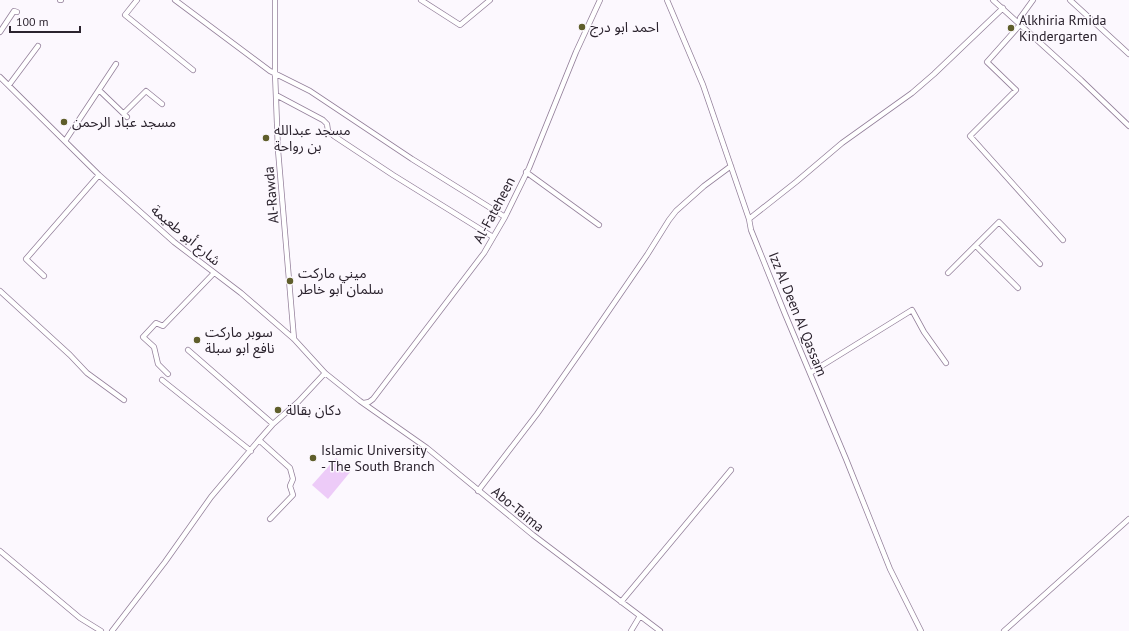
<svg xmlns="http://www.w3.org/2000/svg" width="1129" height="631" font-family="'PT Sans','Noto Sans Arabic',sans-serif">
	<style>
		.green { fill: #edcbf8 }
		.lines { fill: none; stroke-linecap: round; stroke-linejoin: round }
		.minor-casing { stroke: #94809b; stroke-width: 6 }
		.minor { stroke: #fff; stroke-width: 4.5 }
		.poi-dot { fill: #5f5e2b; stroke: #fcf8fe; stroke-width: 1.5 }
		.labels { text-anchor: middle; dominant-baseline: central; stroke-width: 3; stroke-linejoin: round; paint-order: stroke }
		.poi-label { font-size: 14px; fill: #2b232e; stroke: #fcf8fe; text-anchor: start }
		.street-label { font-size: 14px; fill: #2b232e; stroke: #fcf8fe }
	</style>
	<rect width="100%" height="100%" fill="#fcf8fe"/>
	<!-- green -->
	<path class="green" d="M336 458 351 471 328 499 312 485Z"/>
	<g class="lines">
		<!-- minor casing -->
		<g class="minor-casing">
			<path id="minor" d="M60 0H61
				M137 0 125 15 193 70
				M175 0 270 71 310 91 412 159 505 217
				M275 0V73L278 150 294 339
				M421 0 460 25 490 0
				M667 0 703 85 749 219 751 230 785 314 846 459 890 569 921 631
				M993 0 1081 80 1129 126
				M1033 0 1020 18V25L987 62 1016 90 970 136 1063 240
				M1070 0 1129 54
				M0 32 14 11 17 12
				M0 77 99 175 174 242 241 293 294 339 325 373 360 401 427 448 533 535 660 631
				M9 85 38 46
				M99 90 127 117
				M276 95 323 120 327 124 328 131 334 136 393 175 493 237
				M124 113 146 91 162 104
				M65 141 116 64
				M526 172 599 225
				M749 219 796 182 842 143 912 93 934 74 1003 8
				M976 246 1018 288
				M948 273 999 222 1040 264
				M44 276 26 259 99 175
				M0 291 70 355 87 373 124 400
				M188 350 273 424
				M810 373 912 310 924 332 946 363
				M168 374 158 364 154 347 143 337 156 323 163 326 214 273
				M162 380 251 451
				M364 403 369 402 373 399 484 253 505 217 529 168 576 52 600 0
				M259 440 290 468 293 479 290 486 293 495 270 519
				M478 491 537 414 588 341 647 255 669 220 676 211 704 186 731 166
				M0 551 80 618 101 631
				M621 602 731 470
				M112 631 165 562 211 497 259 440 273 424 298 402 325 373
				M631 631 640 616
				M1004 631 1129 519"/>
		</g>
		<!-- minor -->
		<use href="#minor" class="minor"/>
	</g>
	<!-- markers -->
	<g class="poi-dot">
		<circle cx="582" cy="27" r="4"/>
		<circle cx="1011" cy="28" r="4"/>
		<circle cx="64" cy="122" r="4"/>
		<circle cx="266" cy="138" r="4"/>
		<circle cx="290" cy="281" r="4"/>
		<circle cx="197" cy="340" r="4"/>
		<circle cx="278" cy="410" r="4"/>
		<circle cx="313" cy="458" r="4"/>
	</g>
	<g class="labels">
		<!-- poi labels -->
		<g class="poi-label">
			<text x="1019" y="20">Alkhiria Rmida<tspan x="1019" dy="16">Kindergarten</tspan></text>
			<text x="590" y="27">احمد ابو درج</text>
			<text x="72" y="122">مسجد عباد الرحمن</text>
			<text x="274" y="130">مسجد عبدالله<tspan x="274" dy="16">بن رواحة</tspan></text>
			<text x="298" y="273">ميني ماركت<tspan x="298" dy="16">سلمان ابو خاطر</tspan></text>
			<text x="205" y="332">سوبر ماركت<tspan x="205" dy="16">نافع ابو سبلة</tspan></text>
			<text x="286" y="410">دكان بقالة</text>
			<text x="321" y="450">Islamic University<tspan x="321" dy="16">- The South Branch</tspan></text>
		</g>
		<!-- street labels -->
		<g class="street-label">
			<text transform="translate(271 195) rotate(-95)">Al-Rawda</text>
			<text transform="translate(494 210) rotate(-62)">Al-Fateheen</text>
			<text transform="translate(186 235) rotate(40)">شارع أبو طعيمة</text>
			<text transform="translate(798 314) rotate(68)">Izz Al Deen Al Qassam</text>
			<text transform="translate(518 509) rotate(39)">Abo-Taima</text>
		</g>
	</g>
	<!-- scale -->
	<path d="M10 26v6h70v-6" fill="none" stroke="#2b232e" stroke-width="2"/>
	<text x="16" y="26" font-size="12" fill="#2b232e" stroke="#fcf8fe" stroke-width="3" paint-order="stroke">100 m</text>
</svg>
